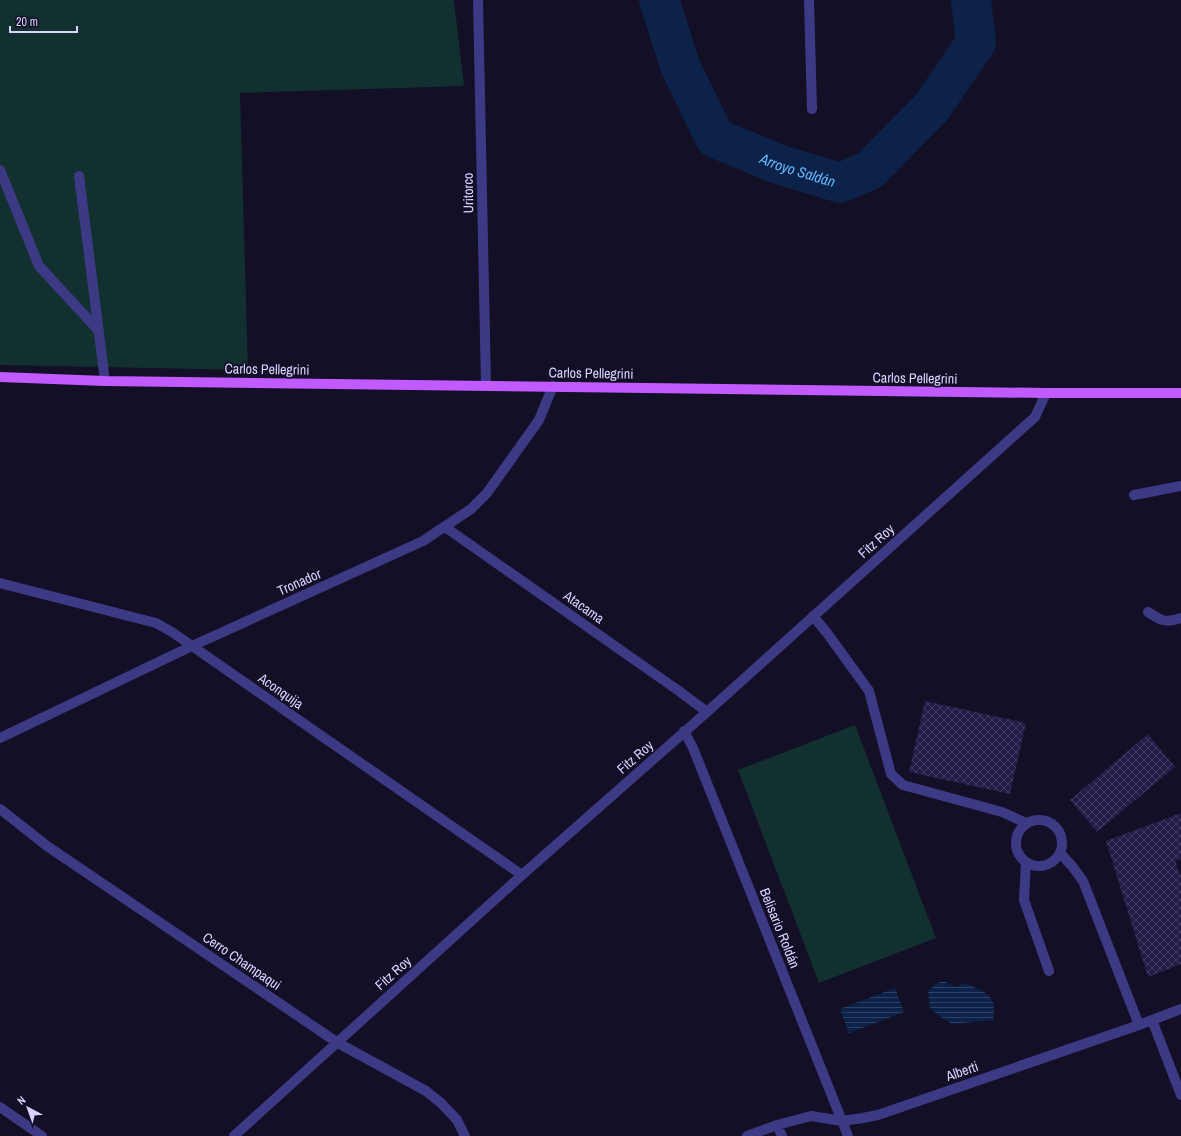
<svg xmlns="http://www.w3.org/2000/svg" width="1181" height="1136" font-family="'Archivo Narrow',sans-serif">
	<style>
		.pitch { fill: #12302f }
		.water { fill: url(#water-rules) }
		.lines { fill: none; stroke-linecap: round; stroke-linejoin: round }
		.river { stroke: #0c2248; stroke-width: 40 }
		.building { fill: url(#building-cross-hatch) }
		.minor { stroke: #3d3a85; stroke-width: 10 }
		.major { stroke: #c25bff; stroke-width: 10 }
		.labels { text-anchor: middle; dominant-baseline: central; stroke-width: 3.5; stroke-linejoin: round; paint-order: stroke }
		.street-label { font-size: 14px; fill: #d9d4ff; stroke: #130f26 }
		.water-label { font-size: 15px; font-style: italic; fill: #62b6ff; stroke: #130f26 }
	</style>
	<defs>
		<pattern id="water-rules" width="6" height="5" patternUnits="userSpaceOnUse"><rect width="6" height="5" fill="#0c2248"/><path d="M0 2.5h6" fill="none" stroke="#2f4163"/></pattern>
		<pattern id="building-cross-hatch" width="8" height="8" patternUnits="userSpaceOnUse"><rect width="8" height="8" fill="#241b47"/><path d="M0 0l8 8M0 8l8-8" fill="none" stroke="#433b63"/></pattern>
	</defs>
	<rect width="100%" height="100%" fill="#130f26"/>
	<!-- pitch -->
	<path class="pitch" d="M0 0H454L464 86 240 93 248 370 0 365Z
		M855 725 936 938 819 983 738 770Z"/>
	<!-- water -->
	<path class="water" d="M944 981 955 987 963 983C984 991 998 994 993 1020L952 1024 939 1016 930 1008 928 991 937 983Z
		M895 988 904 1012 849 1033 840 1009Z"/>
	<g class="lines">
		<!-- river -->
		<path class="river" id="s1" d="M659 0 681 68 715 138 778 164 840 183 870 170 932 107 976 42 971 0"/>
	</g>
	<!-- building -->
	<path class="building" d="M925 701 1026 723 1010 794 909 772Z
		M1148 734 1175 767 1097 832 1070 800Z
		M1181 813V859L1175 861 1181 876V964L1148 977 1106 841Z"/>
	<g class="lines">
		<!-- minor -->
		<path class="minor" d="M478 0 486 385
			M809 0 812 109
			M0 170 39 266 99 331
			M79 176 105 381
			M1134 495 1181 486
			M445 527 679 691 707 712
			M0 583 156 623 172 632 192 646 522 875
			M1148 612C1160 620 1166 624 1181 618
			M813 616 827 633 869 691 891 774 903 785 1002 812 1026 823
			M684 731 693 748 848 1136
			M0 738 192 646 423 541 471 509 487 493 539 420 553 386
			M0 809 47 846 338 1043 426 1091 441 1103 457 1120 465 1136
			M1016 843a23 23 0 1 1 46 0a23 23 0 1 1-46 0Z
			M1060 853 1072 866 1083 881 1139 1025
			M1026 862 1024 900 1049 971
			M1152 1020 1181 1095
			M0 1107 42 1136
			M777 1125 782 1136
			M234 1136 522 875 707 712 1035 417 1046 393
			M747 1136 777 1125 811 1116 842 1121 863 1118 878 1115 1139 1025 1181 1009"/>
		<!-- major -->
		<path class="major" d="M0 377 105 381 1046 393H1181"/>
	</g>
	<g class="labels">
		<!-- street labels -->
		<g class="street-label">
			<text transform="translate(468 193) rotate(-91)">Uritorco</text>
			<text transform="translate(267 369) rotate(1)">Carlos Pellegrini</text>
			<text transform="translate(591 373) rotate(1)">Carlos Pellegrini</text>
			<text transform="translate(915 378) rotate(1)">Carlos Pellegrini</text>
			<text transform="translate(876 541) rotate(-42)">Fitz Roy</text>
			<text transform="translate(299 582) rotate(-24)">Tronador</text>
			<text transform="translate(584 607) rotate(35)">Atacama</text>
			<text transform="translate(281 691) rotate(35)">Aconquija</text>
			<text transform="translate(635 757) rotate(-41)">Fitz Roy</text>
			<text transform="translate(780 928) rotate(68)">Belisario Roldán</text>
			<text transform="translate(242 961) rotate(34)">Cerro Champaqui</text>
			<text transform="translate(393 973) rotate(-42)">Fitz Roy</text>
			<text transform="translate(962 1071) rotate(-19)">Alberti</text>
		</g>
		<!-- water labels -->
		<g class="water-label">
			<text stroke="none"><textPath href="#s1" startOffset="238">Arroyo Saldán</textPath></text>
		</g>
	</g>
	<!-- north arrow -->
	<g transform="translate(28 1108) rotate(319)" stroke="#130f26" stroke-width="3" paint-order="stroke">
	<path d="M0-3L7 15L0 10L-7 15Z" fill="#d9d4ff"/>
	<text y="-6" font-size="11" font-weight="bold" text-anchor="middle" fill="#d9d4ff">N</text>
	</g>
	<!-- scale -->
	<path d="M10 26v6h67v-6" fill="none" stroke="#d9d4ff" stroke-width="2"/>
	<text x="16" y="26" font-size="12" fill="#d9d4ff" stroke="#130f26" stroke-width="3" paint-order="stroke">20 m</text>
</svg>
